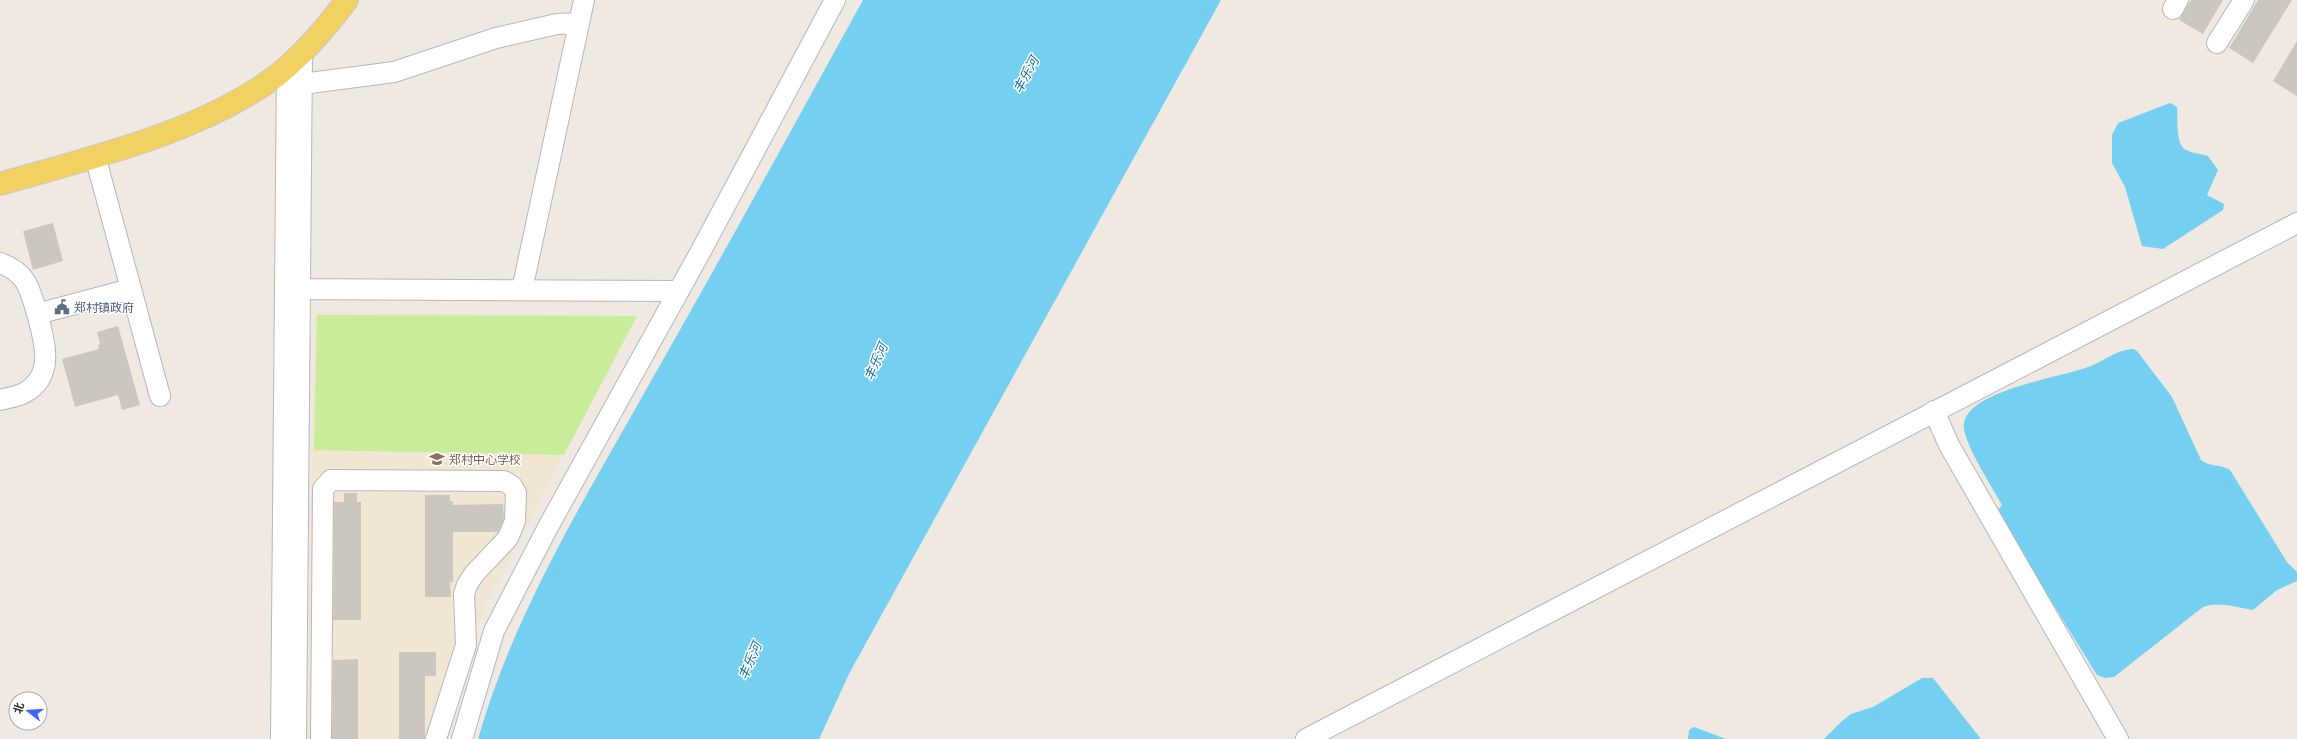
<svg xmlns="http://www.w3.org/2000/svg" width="2297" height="739" font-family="'IBM Plex Sans','Noto Sans SC',sans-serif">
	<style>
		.education { fill: #f0e6d1 }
		.pitch { fill: #c9ec9a }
		.water { fill: #75cff0 }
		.building { fill: #cbc7bf }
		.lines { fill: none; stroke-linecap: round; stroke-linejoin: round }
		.minor-casing { stroke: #b4b7c1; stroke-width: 22 }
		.major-casing { stroke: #c9c9c9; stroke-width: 24 }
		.minor { stroke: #fff; stroke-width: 20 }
		.major { stroke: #f2d163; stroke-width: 22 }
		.labels { text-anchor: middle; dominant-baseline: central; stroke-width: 3; stroke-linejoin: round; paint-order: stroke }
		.service-label { font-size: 12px; fill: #4e5e75; stroke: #fff; text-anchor: start }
		.education-label { font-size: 12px; fill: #785e54; stroke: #fff; text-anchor: start }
		.water-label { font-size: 13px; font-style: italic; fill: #0d6fa3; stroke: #fff }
	</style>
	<rect width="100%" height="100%" fill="#efe9e1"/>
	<!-- education -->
	<path class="education" d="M314 312 637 316 486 603 440 739H307Z"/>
	<!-- pitch -->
	<path class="pitch" d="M317 315 637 316 564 455 314 450Z"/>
	<!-- water -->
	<path class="water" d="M863 0H1221L850 672 819 739H478C515 610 586 497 651 381 723 255 793 127 863 0Z
		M2170 103 2177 107C2178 117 2175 145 2186 150 2192 153 2201 154 2208 156L2218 170 2207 195 2224 204 2223 210 2163 249 2142 246 2125 187 2112 163V135L2118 123Z
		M2133 349 2137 351 2172 397 2201 460C2209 467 2222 464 2230 470L2287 562 2297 572V581L2277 590 2253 610C2236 607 2219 601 2203 607L2114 677 2105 678 2097 675 1996 512 2002 505C1993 488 1961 440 1964 423 1969 390 2063 377 2091 366 2105 360 2116 350 2133 349Z
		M1922 678H1933L1981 739H1824L1842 721 1851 714 1873 707Z
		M1694 727 1726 739H1688L1689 730Z"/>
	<!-- building -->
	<path class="building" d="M2191 0H2223L2203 34 2179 20Z
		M2258 0H2292L2253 63 2229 48Z
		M2297 41V96L2273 81Z
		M53 223 63 261 33 270 23 231Z
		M118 326 140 405 122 410 118 395 75 407 62 359 99 349 98 345 100 344 97 332Z
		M344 493H357V502H361V620H333L334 502H344Z
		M425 495H450V501H453V505L503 504 504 519 498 532H453V582H450L451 597H425Z
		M399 652H436V676H425V739H399Z
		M358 659V739H332L333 660Z"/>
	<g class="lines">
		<!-- minor casing -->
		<g class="minor-casing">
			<path id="minor" d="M2173 9 2178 0
				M2217 43 2244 0
				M302 84 394 72 496 38 557 24 579 23
				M95 156 160 396
				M0 263C28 273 30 290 38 317 45 343 55 376 24 393 17 397 7 398 0 400
				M288 289 679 291
				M522 290 584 0
				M37 314 131 289
				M1934 411 1949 445 2118 739
				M281 739 287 66
				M296 739 302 53
				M321 739 323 489 331 480 504 481 512 486 516 493 515 521 508 538 474 574 467 585 464 594 466 645 436 739
				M462 739 494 631 548 527 702 249 835 0
				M1306 739 2297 223"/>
		</g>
		<!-- major casing -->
		<g class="major-casing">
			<path id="major" d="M0 184C90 158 199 133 275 77 303 55 326 28 347 0"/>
		</g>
		<!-- minor -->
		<use href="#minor" class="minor"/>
		<!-- major -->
		<use href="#major" class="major"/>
	</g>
	<!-- icons -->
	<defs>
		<g id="civic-bare" transform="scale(1.2)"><path d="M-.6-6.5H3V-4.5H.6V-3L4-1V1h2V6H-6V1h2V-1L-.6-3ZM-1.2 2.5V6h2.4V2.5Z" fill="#5c6f8a" stroke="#fff" stroke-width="2.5" paint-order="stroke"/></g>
		<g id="school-bare" transform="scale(1.2)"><path d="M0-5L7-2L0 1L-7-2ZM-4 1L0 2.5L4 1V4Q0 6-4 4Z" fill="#8d6e63" stroke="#fff" stroke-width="2.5" paint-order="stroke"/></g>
	</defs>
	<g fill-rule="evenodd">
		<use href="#civic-bare" x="62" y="307"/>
		<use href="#school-bare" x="437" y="459"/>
	</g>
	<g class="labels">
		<!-- service labels -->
		<g class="service-label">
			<text x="74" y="307">郑村镇政府</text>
		</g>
		<!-- education labels -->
		<g class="education-label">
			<text x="449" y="459">郑村中心学校</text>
		</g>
		<!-- water labels -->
		<g class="water-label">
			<text transform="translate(1026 75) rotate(-62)">丰乐河</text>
			<text transform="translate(876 362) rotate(-67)">丰乐河</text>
			<text transform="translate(750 661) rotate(-67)">丰乐河</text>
		</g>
	</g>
	<!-- north arrow -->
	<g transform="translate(28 711) rotate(287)"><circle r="19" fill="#ffffff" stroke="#ababab"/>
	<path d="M0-3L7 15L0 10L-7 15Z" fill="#4264fb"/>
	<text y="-6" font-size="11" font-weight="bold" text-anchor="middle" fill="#2e2e2e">北</text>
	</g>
</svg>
